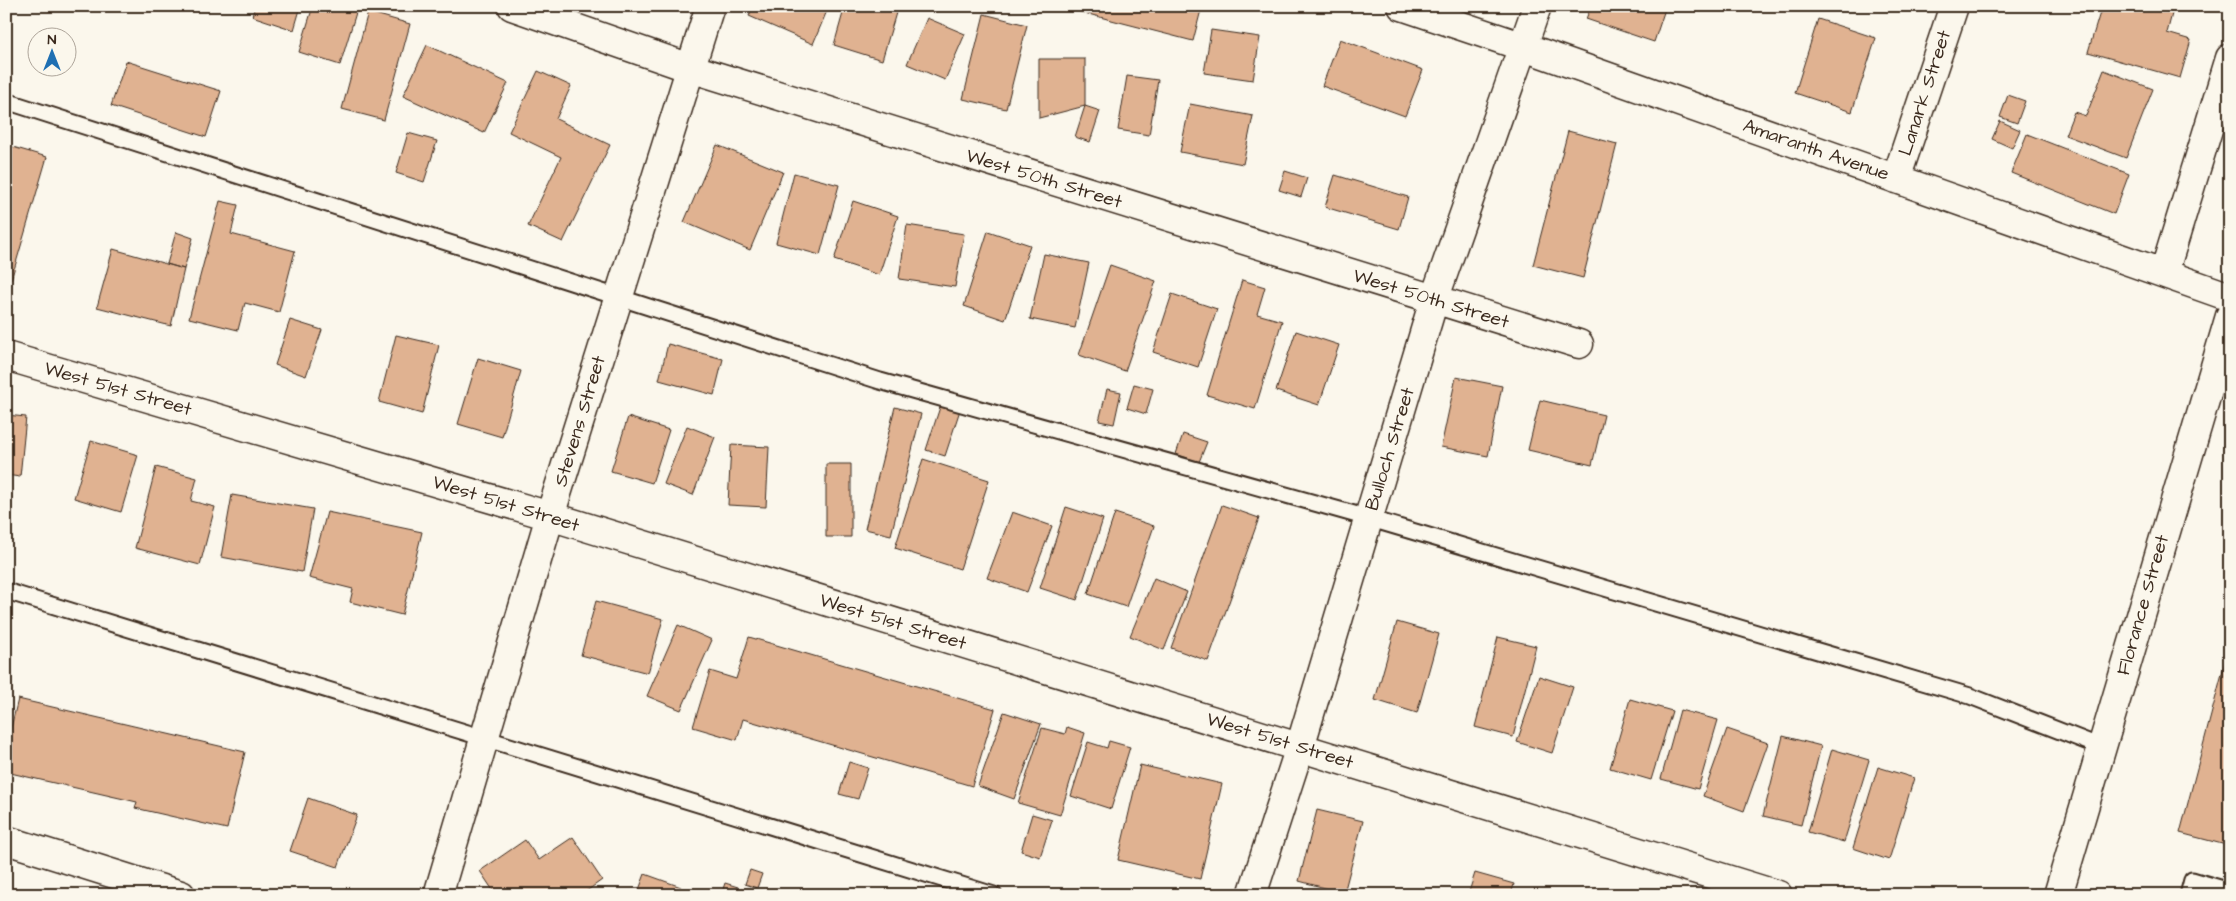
<svg xmlns="http://www.w3.org/2000/svg" width="2236" height="901" font-family="'Architects Daughter',sans-serif">
	<style>
		.building { fill: #e0b291; stroke: #3b2a1e }
		.lines { fill: none; stroke-linecap: round; stroke-linejoin: round }
		.service-casing { stroke: #3b2a1e; stroke-width: 19 }
		.minor-casing { stroke: #3b2a1e; stroke-width: 31 }
		.secondary-casing { stroke: #3b2a1e; stroke-width: 31 }
		.service { stroke: #fbf7ec; stroke-width: 15 }
		.minor { stroke: #fbf7ec; stroke-width: 28 }
		.secondary { stroke: #fbf7ec; stroke-width: 28 }
		.labels { text-anchor: middle; dominant-baseline: central; stroke-width: 4; stroke-linejoin: round; paint-order: stroke }
		.street-label { font-size: 19px; fill: #3b2a1e; stroke: #fbf7ec }
	</style>
	<rect width="100%" height="100%" fill="#fbf7ec"/>
	<filter id="ink" filterUnits="userSpaceOnUse"><feTurbulence type="fractalNoise" baseFrequency=".02" numOctaves="2"/><feDisplacementMap in="SourceGraphic" scale="10" xChannelSelector="R" yChannelSelector="G"/><feConvolveMatrix kernelMatrix="1 2 1 2 8 2 1 2 1" color-interpolation-filters="sRGB"/></filter>
	<g filter="url(#ink)">
		<!-- building -->
		<path class="building" d="M255 6H301L294 30 252 16Z
			M313 6H358L340 65 299 52Z
			M753 6H829L813 44 749 16Z
			M845 6H898L882 60 834 45Z
			M1057 6H1202L1193 41Z
			M1591 6H1666L1654 42 1586 19Z
			M2102 6H2174L2167 33 2191 40 2180 78 2088 52Z
			M368 12 410 24 384 120 342 109Z
			M984 14 1027 25 1006 109 963 99Z
			M927 18 965 34 945 80 907 64Z
			M1818 19 1876 38 1852 112 1795 93Z
			M1211 30 1260 37 1253 80 1204 73Z
			M1340 39 1423 70 1405 116 1322 86Z
			M427 45 508 83 484 133 403 96Z
			M1039 59H1085V106L1039 118Z
			M126 61 221 91 206 137 111 106Z
			M2104 70 2153 89 2126 158 2065 135 2074 112 2086 116Z
			M538 71 571 86 556 119 610 145 563 242 528 226 561 157 509 132Z
			M1127 76 1158 80 1149 135 1118 130Z
			M2008 95 2025 101 2017 123 2000 117Z
			M1190 104 1253 116 1243 164 1180 152Z
			M1085 106 1100 111 1090 142 1075 137Z
			M2000 121 2020 130 2012 148 1992 139Z
			M1568 131 1617 144 1583 278 1533 265Z
			M408 133 437 141 424 182 396 173Z
			M2027 134 2129 174 2114 214 2011 173Z
			M6 145 47 157 11 280 6 278Z
			M717 145 783 172 750 250 684 222Z
			M1285 171 1307 178 1301 197 1279 190Z
			M794 173 839 185 820 255 776 243Z
			M1335 175 1408 197 1399 229 1325 207Z
			M220 201 238 205 231 234 295 251 279 312 245 303 238 330 189 318Z
			M853 201 898 216 879 275 834 260Z
			M907 225 964 234 955 287 899 279Z
			M988 231 1030 245 1005 320 964 306Z
			M176 232 193 238 184 269 167 264Z
			M113 249 184 269 171 326 97 307Z
			M1044 254 1089 263 1075 328 1030 319Z
			M1110 265 1156 281 1125 371 1079 355Z
			M1242 280 1265 287 1257 314 1282 321 1255 409 1207 395Z
			M1172 294 1217 309 1198 367 1153 352Z
			M290 320 322 330 306 376 275 365Z
			M1296 331 1339 345 1319 405 1276 391Z
			M396 335 439 345 422 414 379 402Z
			M668 344 723 359 714 395 659 380Z
			M478 358 521 371 502 437 458 424Z
			M1456 377 1502 386 1488 456 1441 447Z
			M1134 384 1153 389 1146 414 1127 408Z
			M1107 389 1121 392 1114 424 1099 421Z
			M1540 400 1604 415 1592 465 1528 450Z
			M941 404 960 410 945 456 926 450Z
			M895 407 921 414 891 535 865 529Z
			M6 415 26 417 20 477 6 475Z
			M628 417 669 430 652 483 611 471Z
			M687 426 715 437 693 495 664 484Z
			M1183 434 1207 442 1199 462 1176 454Z
			M91 441 138 455 121 512 74 498Z
			M731 445 769 447 766 507 728 505Z
			M923 459 989 480 960 569 895 548Z
			M826 464H851V537H826Z
			M156 467 197 478 191 501 215 507 200 565 135 548Z
			M232 495 313 509 302 572 221 557Z
			M1222 505 1259 518 1208 661 1171 648Z
			M1066 507 1103 519 1077 600 1040 588Z
			M327 512 422 532 402 615 350 602 353 589 309 578Z
			M1012 512 1052 526 1027 592 987 578Z
			M1115 513 1154 526 1126 607 1088 594Z
			M1154 578 1187 592 1164 650 1130 636Z
			M596 601 663 619 648 673 581 655Z
			M1397 622 1439 634 1417 713 1375 700Z
			M678 625 712 640 681 710 647 696Z
			M749 637 995 709 972 786 743 719 737 740 693 727 710 671 736 679Z
			M1498 637 1536 646 1513 737 1475 727Z
			M2230 643V846L2180 833Z
			M1539 676 1573 687 1552 753 1517 742Z
			M18 699 245 752 227 829 135 808 137 802 6 772V748Z
			M1630 699 1672 711 1651 780 1610 768Z
			M1680 710 1718 720 1698 789 1661 779Z
			M1004 712 1041 724 1014 799 978 786Z
			M1067 727 1085 733 1060 815 1018 803 1042 728 1065 734Z
			M1727 729 1768 743 1744 811 1703 796Z
			M1783 736 1821 746 1801 825 1763 816Z
			M1109 741 1130 747 1111 809 1071 796 1088 742 1107 748Z
			M1832 749 1869 760 1844 842 1808 832Z
			M849 762 868 768 858 799 839 794Z
			M1140 765 1222 784 1200 879 1118 860Z
			M1878 767 1914 778 1889 860 1853 848Z
			M308 798 357 815 338 867 290 851Z
			M1317 810 1363 821 1344 893 1299 881Z
			M1032 814 1052 820 1040 857 1021 851Z
			M573 837 602 880 581 895H496L480 871 525 840 539 860Z
			M750 870 762 874 757 888 745 884Z
			M1475 873 1514 884 1511 895H1468Z
			M645 874 681 887 678 895H637Z
			M725 883 738 887 735 895H721Z"/>
		<g class="lines">
			<!-- service casing -->
			<g class="service-casing">
				<path id="service" d="M6 101 880 381 1361 516 1970 696 2101 747
					M6 591 994 895
					M2188 895 2192 880 2230 891"/>
			</g>
			<!-- minor casing -->
			<g class="minor-casing">
				<path id="minor" d="M512 6 690 68 1579 344
					M1402 6 1524 47 2230 297
					M1896 179 1954 6
					M2164 273 2230 58
					M6 356 550 516 1778 895
					M438 895 550 516 710 6
					M1252 895 1300 747 1434 300 1537 6
					M2058 895 2230 316"/>
			</g>
			<!-- secondary casing -->
			<g class="secondary-casing">
				<path id="secondary" d="M6 840 181 895"/>
			</g>
			<!-- service -->
			<use href="#service" class="service"/>
			<!-- minor -->
			<use href="#minor" class="minor"/>
			<!-- secondary -->
			<use href="#secondary" class="secondary"/>
		</g>
	</g>
	<g class="labels">
		<!-- street labels -->
		<g class="street-label">
			<text transform="translate(1925 93) rotate(-72)">Lanark Street</text>
			<text transform="translate(1816 150) rotate(19)">Amaranth Avenue</text>
			<text transform="translate(1044 179) rotate(17)">West 50th Street</text>
			<text transform="translate(1431 299) rotate(17)">West 50th Street</text>
			<text transform="translate(118 389) rotate(16)">West 51st Street</text>
			<text transform="translate(580 421) rotate(-73)">Stevens Street</text>
			<text transform="translate(1390 449) rotate(-73)">Bulloch Street</text>
			<text transform="translate(506 504) rotate(17)">West 51st Street</text>
			<text transform="translate(2143 605) rotate(-74)">Florance Street</text>
			<text transform="translate(893 622) rotate(17)">West 51st Street</text>
			<text transform="translate(1280 741) rotate(17)">West 51st Street</text>
		</g>
	</g>
	<!-- margin -->
	<rect width="2236" height="901" fill="none" stroke="#fbf7ec" stroke-width="25"/>
	<rect x="12" y="12" width="2211" height="876" fill="none" stroke="#3b2a1e" stroke-width="2" filter="url(#ink)"/>
	<!-- north arrow -->
	<g transform="translate(52 52)"><circle r="24" fill="#fbf7ec" stroke="#aea59a"/>
	<path d="M0-4L9 19L0 12L-9 19Z" fill="#1f6fb2"/>
	<text y="-8" font-size="14" font-weight="bold" text-anchor="middle" fill="#3b2a1e">N</text>
	</g>
</svg>
